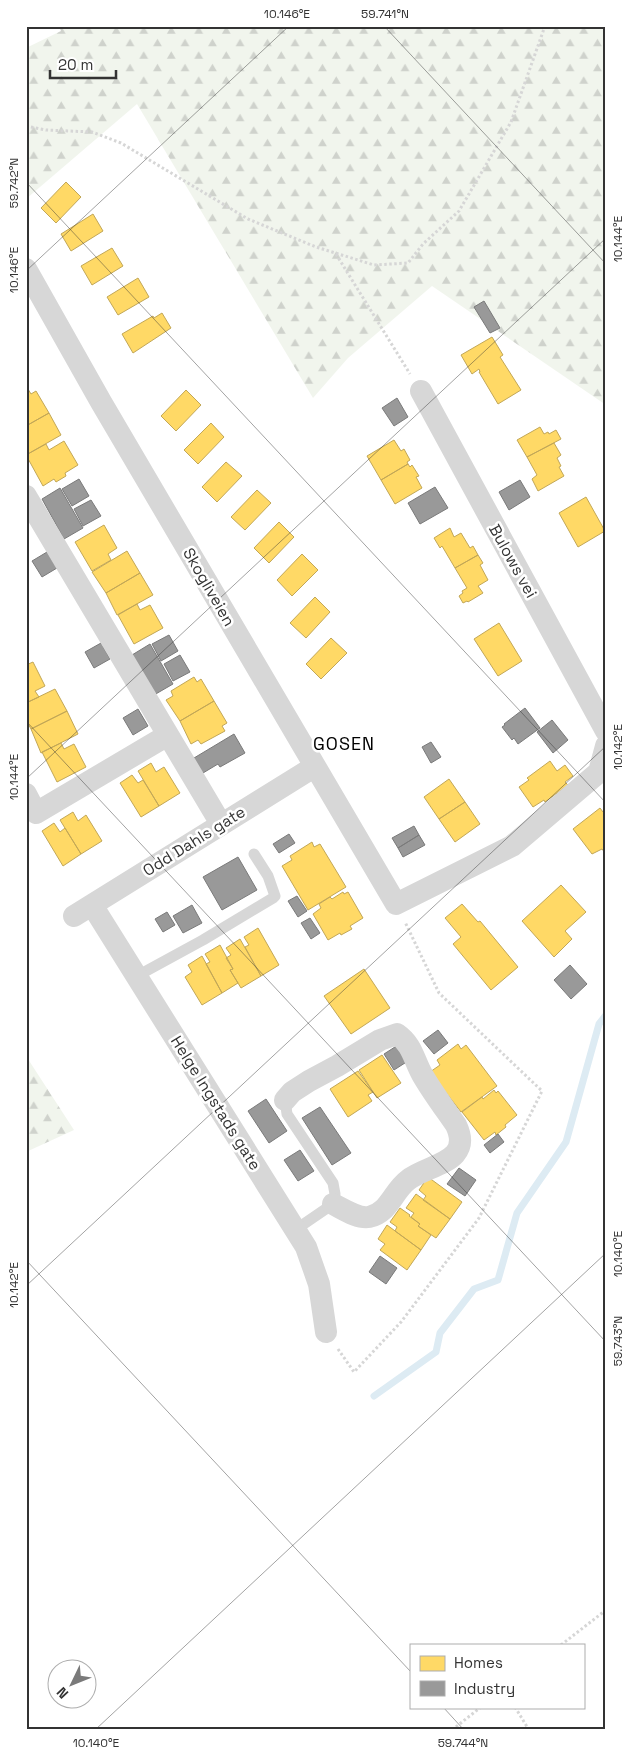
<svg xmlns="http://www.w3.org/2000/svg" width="632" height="1756" font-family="'Space Grotesk',sans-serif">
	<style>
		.forest { fill: url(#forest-firs) }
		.homes { fill: #ffd966; stroke: #c2a757 }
		.industry { fill: #999; stroke: #7a7a7a }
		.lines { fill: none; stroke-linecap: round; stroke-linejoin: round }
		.stream { stroke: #ddebf3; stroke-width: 7 }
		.path { stroke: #d6d6d6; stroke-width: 3; stroke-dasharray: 2.5 2.5; stroke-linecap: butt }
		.lane { stroke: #d7d7d7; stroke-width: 11 }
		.street { stroke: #d7d7d7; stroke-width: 22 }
		.ticks { fill: none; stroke: #333; stroke-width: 1; stroke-opacity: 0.45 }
		.labels { text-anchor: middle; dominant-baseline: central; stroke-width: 5; stroke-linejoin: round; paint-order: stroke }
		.street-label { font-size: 16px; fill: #333; stroke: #fff }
		.neighbourhood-label { font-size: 18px; letter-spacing: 1px; fill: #000; stroke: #fff }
		.neatline { fill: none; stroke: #333; stroke-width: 2 }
		.ticks-label { font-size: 12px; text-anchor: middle; fill: #333 }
	</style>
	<defs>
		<pattern id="forest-firs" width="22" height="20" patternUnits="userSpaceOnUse" patternTransform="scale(1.25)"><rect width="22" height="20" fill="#f1f5ed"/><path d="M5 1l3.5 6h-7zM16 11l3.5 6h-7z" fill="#cfd2cc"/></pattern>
	</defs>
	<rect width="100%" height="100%" fill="#fff"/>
	<!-- forest -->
	<path class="forest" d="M59 26H606V405L432 286 348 358 313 398 137 104 26 199V48L61 31Z
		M26 1056 74 1130 26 1152Z"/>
	<!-- homes -->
	<path class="homes" d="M66 182 81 197 56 223 41 208Z
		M93 214 103 231 71 251 61 234Z
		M112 248 123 266 92 285 81 266Z
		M138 278 149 297 118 315 107 297Z
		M162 313 171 328 133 353 122 334 153 316 154 318Z
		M492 337 503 355 500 357 521 390 498 404 479 372H480L479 369 472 374 461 355Z
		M28 389 31 394 36 391 49 413 26 426V391Z
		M186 390 201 405 176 431 161 416Z
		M49 413 61 435 26 455V426Z
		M211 423 224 437 198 464 184 450Z
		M540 427 544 434 548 432 549 434 556 430 561 439 527 457 517 440Z
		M394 440 401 451 404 449 410 460 407 462 408 464 381 480 367 456Z
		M64 441 78 465 65 473 66 476 56 482 54 479 43 486 26 455 46 444 49 450Z
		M554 443 561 455 557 458 561 466 559 467 564 476 538 491 532 479 537 475 527 457Z
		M226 462 242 476 217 502 202 487Z
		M408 464 410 467 412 465 419 476 416 477 422 488 395 504 381 480Z
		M257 490 271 503 245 530 231 517Z
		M586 497 605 531 578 547 559 513Z
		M279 522 294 537 269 563 254 548Z
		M104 525 117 548 108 554 111 560 92 571 75 542Z
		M450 528 454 537 461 533 470 548 473 546 478 555 455 568 442 546 440 548 434 538Z
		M127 551 140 573 106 593 92 572Z
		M302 554 318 570 292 596 277 580Z
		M478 555 483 563 480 565 488 580 478 586 483 593 468 602 467 601 463 603 459 596 463 593 462 591 467 588 455 568Z
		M140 573 153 595 117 615 106 593Z
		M315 597 330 612 306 638 290 623Z
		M137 604 140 610 150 605 163 628 134 644 118 615Z
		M499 623 522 661 498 676 474 639Z
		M331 638 347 653 321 679 306 664Z
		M33 662 45 686 35 691 39 697 26 703V665Z
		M194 677 197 682 201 679 214 701 180 721 166 700 173 696 171 691Z
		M55 689 67 711 31 729 26 720V703Z
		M214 701 227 723 222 726 225 731 201 744 198 740 191 744 180 721Z
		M67 711 78 734 41 753 31 729Z
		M61 743 64 749 74 744 86 767 57 782 42 752Z
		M550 761 557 771 565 765 573 776 565 782 568 785 545 802 544 800 533 807 519 787 529 780 527 778Z
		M151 763 156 772 164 767 180 793 159 806 138 771Z
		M132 775 138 783 143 780 159 806 141 817 120 783Z
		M449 779 465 802 439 819 424 797Z
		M465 802 480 824 455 842 439 819Z
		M600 808 603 812 606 811V854L602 849 592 854 573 829Z
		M73 812 78 821 86 815 102 841 81 854 60 820Z
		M54 823 60 832 65 828 81 854 63 866 42 831Z
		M312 842 314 847 320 844 346 887 308 910 282 866 292 860 290 856Z
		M561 885 586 912 565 931 572 939 554 957 522 921Z
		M343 892 344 894 348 892 363 918 350 926 352 929 341 935 340 933 328 940 313 914 321 908 319 904 330 897 332 899Z
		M462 904 478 922 480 921 518 967 491 990 453 944 461 937 445 918Z
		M258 928 279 965 261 976 245 947 249 945 244 937Z
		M240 939 261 976 241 988 230 970 233 969 226 958 231 955 226 948Z
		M220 945 233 969 230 970 238 983 222 993 206 964 210 962 205 954Z
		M202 956 222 993 202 1005 185 977 192 972 188 965Z
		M364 969 390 1008 351 1034 324 996Z
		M458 1044 461 1049 466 1045 497 1086 461 1112 430 1072 440 1065 437 1060Z
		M382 1055 401 1083 377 1098 359 1070Z
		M358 1071 373 1092 368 1095 372 1101 348 1117 330 1089Z
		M494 1090 496 1093 498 1091 517 1115 505 1125 506 1127 496 1135 495 1132 484 1140 462 1112 482 1097 483 1099Z
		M428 1177 462 1202 450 1219 423 1200 426 1196 419 1190Z
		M416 1194 450 1219 436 1238 418 1226 420 1224 411 1217 414 1213 406 1208Z
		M400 1208 410 1215 409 1216 420 1224 418 1226 431 1235 421 1250 395 1231 397 1227 390 1222Z
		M387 1225 421 1250 407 1270 380 1250 385 1244 378 1239Z"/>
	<!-- industry -->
	<path class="industry" d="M484 301 500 328 490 333 474 307Z
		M397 398 408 417 394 426 382 408Z
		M79 479 89 496 72 506 62 489Z
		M520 480 530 497 509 510 499 492Z
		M435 487 448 508 420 524 408 503Z
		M60 488 83 528 64 539 42 499Z
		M91 500 101 516 83 526 74 509Z
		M47 552 57 568 42 577 32 561Z
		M169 635 178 651 161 661 152 644Z
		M101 643 110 659 94 668 85 652Z
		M150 644 173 684 154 695 132 655Z
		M180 655 190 672 173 681 164 664Z
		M525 708 540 728 518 744 514 738 512 740 502 727 505 725 504 724Z
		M138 709 148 726 133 735 123 718Z
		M552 720 568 740 553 753 537 732Z
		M234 734 245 753 220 767 218 764 198 776 189 761Z
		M431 742 441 757 431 763 422 747Z
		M414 826 419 835 398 848 392 838Z
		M289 834 295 843 279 853 273 844Z
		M419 835 425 845 403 857 398 848Z
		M238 857 257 890 222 910 203 877Z
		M297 896 307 911 298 917 288 901Z
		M192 905 202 923 183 933 173 916Z
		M167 912 175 925 163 932 155 919Z
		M310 918 320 933 311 939 301 923Z
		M570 965 587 984 571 999 554 980Z
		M438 1030 448 1043 434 1054 423 1041Z
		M398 1045 408 1061 394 1070 384 1054Z
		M266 1099 287 1131 269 1143 248 1111Z
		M320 1107 351 1153 332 1165 302 1118Z
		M498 1134 504 1142 490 1153 484 1145Z
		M300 1150 314 1171 298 1181 284 1160Z
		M459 1168 476 1180 465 1196 447 1184Z
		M380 1256 397 1268 386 1284 369 1272Z"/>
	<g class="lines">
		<!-- stream -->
		<path class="stream" d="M374 1396 436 1352 440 1333 474 1289 498 1280 517 1213 566 1142 599 1024 606 1015"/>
		<!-- path -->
		<path class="path" d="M26 126 46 130 92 132 121 143 248 219 316 247 374 265 408 263 423 244 459 211 511 122 545 26
			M336 254 410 374
			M338 1349 354 1372 401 1322 479 1218 542 1091 439 993 405 922
			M561 1645 606 1610
			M515 1707 529 1730
			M452 1730 481 1707"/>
		<!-- lane -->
		<path class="lane" d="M137 976 203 940 273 898 275 896 268 876 254 854
			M285 1100 287 1114 333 1183 335 1194 333 1204 295 1230"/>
		<!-- street -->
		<path class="street" d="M26 269 101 402 396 904 512 846 599 772 606 746
			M421 391 606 731
			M26 496 221 824
			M26 794 36 813 168 735
			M92 905 306 1247 319 1284 326 1332
			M74 916 314 767
			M285 1100 292 1092 309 1081 337 1066 380 1040 397 1034C413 1045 414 1061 423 1076 433 1093 445 1109 456 1125 474 1163 428 1164 408 1180 393 1191 389 1213 369 1217 358 1219 343 1209 333 1204"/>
	</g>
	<!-- ticks -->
	<path class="ticks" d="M384 26 606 264M26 182 606 803M26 271 289 26M26 721 606 1342M26 779 606 238M26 1260 411 1672M26 1286 606 746M443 1707 464 1730M95 1730 606 1253"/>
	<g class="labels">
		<!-- street labels -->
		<g class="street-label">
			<text transform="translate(513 561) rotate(61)">Bulows vei</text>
			<text transform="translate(209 587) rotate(60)">Skogliveien</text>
			<text transform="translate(194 841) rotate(-32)">Odd Dahls gate</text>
			<text transform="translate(216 1103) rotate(58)">Helge Ingstads gate</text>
		</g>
		<!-- neighbourhood labels -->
		<g class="neighbourhood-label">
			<text x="344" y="743">GOSEN</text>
		</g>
	</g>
	<!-- border -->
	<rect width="632" height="1756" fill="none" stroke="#ffffff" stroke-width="55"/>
	<!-- legend -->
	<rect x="410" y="1644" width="175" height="65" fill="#ffffff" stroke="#adadad"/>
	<rect x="420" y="1656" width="25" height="15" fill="#ffd966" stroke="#adadad"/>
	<text x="454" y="1668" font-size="15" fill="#333333">Homes</text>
	<rect x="420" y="1681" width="25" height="15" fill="#999999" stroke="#adadad"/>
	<text x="454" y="1694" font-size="15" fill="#333333">Industry</text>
	<!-- north arrow -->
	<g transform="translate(72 1684) rotate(227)"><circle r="24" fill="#ffffff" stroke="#adadad"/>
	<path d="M0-4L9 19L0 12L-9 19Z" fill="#7a7a7a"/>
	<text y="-8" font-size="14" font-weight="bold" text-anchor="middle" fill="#333333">N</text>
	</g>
	<!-- scale -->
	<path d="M50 70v8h66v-8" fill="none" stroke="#333333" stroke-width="2.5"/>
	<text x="58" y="70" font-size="15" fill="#333333" stroke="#ffffff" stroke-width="4" paint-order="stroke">20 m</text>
	<rect x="28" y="28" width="576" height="1700" class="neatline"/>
	<g class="ticks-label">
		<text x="287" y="18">10.146°E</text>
		<text x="385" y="18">59.741°N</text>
		<text transform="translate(14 183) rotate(-90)" y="4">59.742°N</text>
		<text transform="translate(618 239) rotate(-90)" y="4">10.144°E</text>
		<text transform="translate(14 270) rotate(-90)" y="4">10.146°E</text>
		<text transform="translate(618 747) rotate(-90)" y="4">10.142°E</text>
		<text transform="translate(14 777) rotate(-90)" y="4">10.144°E</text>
		<text transform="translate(618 1254) rotate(-90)" y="4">10.140°E</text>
		<text transform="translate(14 1285) rotate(-90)" y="4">10.142°E</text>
		<text transform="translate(618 1341) rotate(-90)" y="4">59.743°N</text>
		<text x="96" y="1747">10.140°E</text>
		<text x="463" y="1747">59.744°N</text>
	</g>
</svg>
